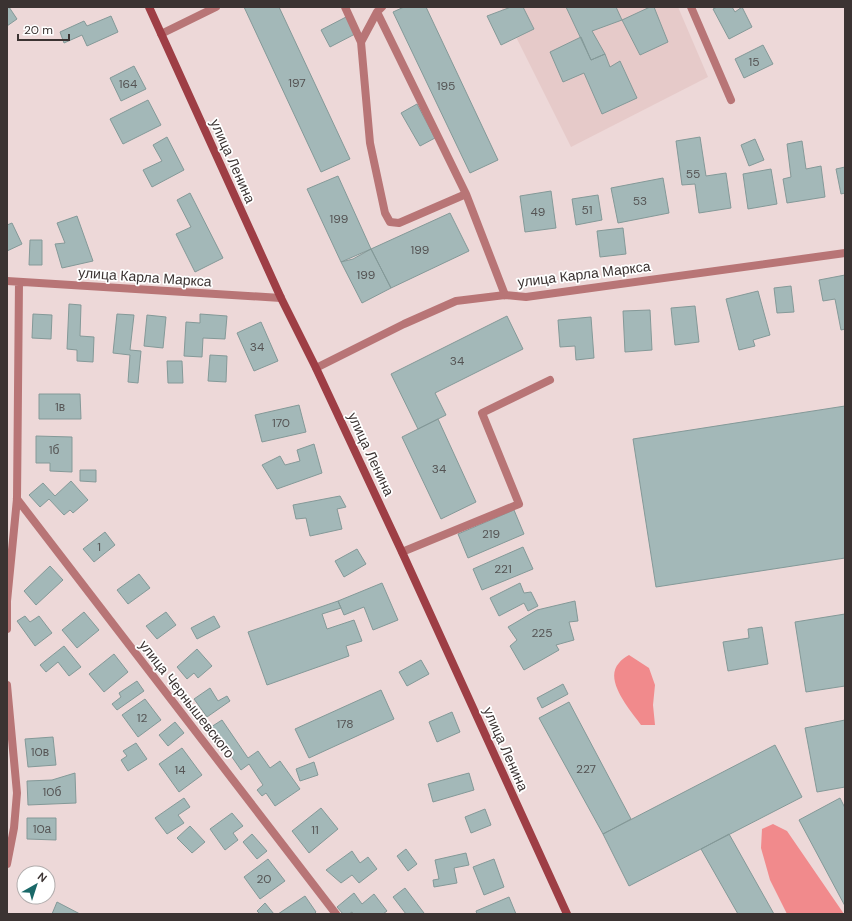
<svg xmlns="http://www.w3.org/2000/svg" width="852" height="921" font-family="'DM Sans',sans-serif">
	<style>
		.built { fill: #e6cac9 }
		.green { fill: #f18a8c }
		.building { fill: #a3b8b8; stroke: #849998 }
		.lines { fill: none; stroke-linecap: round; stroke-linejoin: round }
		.lane { stroke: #b87576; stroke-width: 8 }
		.street { stroke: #b87576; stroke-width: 8 }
		.secondary { stroke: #9e3e45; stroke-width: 8 }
		.labels { text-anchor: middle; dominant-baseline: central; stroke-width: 3.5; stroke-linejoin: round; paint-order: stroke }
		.number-label { font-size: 12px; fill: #555454 }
		.street-label { font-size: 14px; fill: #3b3332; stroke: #fff }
	</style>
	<rect width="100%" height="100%" fill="#edd8d8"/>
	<!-- built -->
	<path class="built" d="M501 7H678L708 77 571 147Z"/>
	<!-- green -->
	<path class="green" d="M629 655 649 668 655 685 653 705 655 725H641C631 711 603 680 619 663 621 660 625 657 629 655Z
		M773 824 787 831 844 914H787L770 880 761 848 762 829Z"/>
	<!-- building -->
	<path class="building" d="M7 7H9L17 19 7 26Z
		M244 7H279L350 159 321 172Z
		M404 7H426L498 160 470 173 393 12Z
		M511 7H523L534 29 501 45 487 16Z
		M566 7H616L622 20 592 31 605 54 591 60Z
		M650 7H654L668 42 640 55 622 20Z
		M717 7H732L735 12 742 7 752 27 729 39 713 9Z
		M111 16 118 32 87 46 82 35 64 43 60 32 84 21 87 26Z
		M346 17 355 34 330 47 321 30Z
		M581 37 591 60 605 54 610 67 620 61 637 98 602 114 584 73 563 82 550 52Z
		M763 45 773 64 744 78 735 59Z
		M134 66 146 89 121 101 110 78Z
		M148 100 161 125 123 144 110 119Z
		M417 104 435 138 420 146 401 113Z
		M167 137 184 170 152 187 143 170 162 161 153 145Z
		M700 137 706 176 726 173 731 208 699 213 695 184 682 185 676 141Z
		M755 139 764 160 749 166 741 145Z
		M802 141 806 169 821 166 825 197 787 203 783 179 791 177 787 144Z
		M845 167V193L841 194 836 169Z
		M771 169 777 204 748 209 743 174Z
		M338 176 371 249 341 262 307 189Z
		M663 178 669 213 618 223 611 188Z
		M551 191 556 228 525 232 520 196Z
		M190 193 223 258 195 272 176 234 191 227 177 200Z
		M598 195 602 220 576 225 572 199Z
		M450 213 469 251 391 288 371 249Z
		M77 216 93 261 62 268 55 244 65 243 57 223Z
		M12 223 22 244 7 251V225Z
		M623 228 626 254 600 257 597 231Z
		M30 240H42V265H29Z
		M371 249 391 288 362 303 341 262 353 259Z
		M845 275V329L841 330 835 299 823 301 819 280Z
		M791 286 794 312 777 313 774 288Z
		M758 291 770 335 753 340 755 346 739 350 726 299Z
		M69 304 81 305 80 336 94 337 93 362 77 361V350L67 349Z
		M695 306 699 342 675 345 671 308Z
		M650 310 652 350 625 352 623 311Z
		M33 314 52 315 51 339 32 338Z
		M117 314 134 315 130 350 141 351 138 383 128 382 130 355 113 353Z
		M200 314 227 316 225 339 203 338 202 357 184 356 186 322 200 323Z
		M147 315 166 317 163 348 144 346Z
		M507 316 523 349 435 393 446 415 418 429 391 374Z
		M591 317 594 358 576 360 575 346 560 347 558 320Z
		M261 322 278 361 254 371 237 333Z
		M210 355 227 356 226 382 208 381Z
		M167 361H182L183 383H168Z
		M39 394H80L81 419H39Z
		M299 405 306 432 262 442 255 415Z
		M845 406V558L656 587 633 439Z
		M438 419 476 502 441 519 402 437Z
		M36 436 72 437V472L50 471V463H36Z
		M314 444 322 473 277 489 262 465 280 456 285 465 300 461 297 450Z
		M80 470H96V482L80 481Z
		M71 481 88 500 73 513 70 510 64 515 49 499 40 507 29 495 43 483 55 496Z
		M340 496 346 507 337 509 342 529 310 536 306 518 296 519 293 505Z
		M514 510 524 534 468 558 458 534Z
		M105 532 115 545 94 562 83 549Z
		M523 547 533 569 482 590 473 569Z
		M357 549 366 564 344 577 335 561Z
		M50 566 63 580 36 605 24 591Z
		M139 574 150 588 128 604 117 590Z
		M382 583 398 620 373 630 364 607 344 615 338 601Z
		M520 583 524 593 531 592 538 606 528 611 524 603 499 616 490 598Z
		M338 601 341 608 322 614 327 629 354 620 362 641 346 646 349 656 267 685 248 632Z
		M575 601 578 621 569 622 574 640 556 645 559 650 524 670 510 646 517 640 508 627 537 610Z
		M84 612 99 630 77 648 62 630Z
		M166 612 176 625 157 639 146 626Z
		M845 614V686L806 692 795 622Z
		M25 616 30 622 39 616 52 633 35 646 17 621Z
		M214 616 220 627 197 639 191 628Z
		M762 627 768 664 728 671 723 642 749 638 748 629Z
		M64 646 81 667 69 676 58 662 46 672 40 665Z
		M197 649 212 666 198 678 194 673 187 679 177 667Z
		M114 654 128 672 104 692 89 674Z
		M421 660 429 674 407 686 399 672Z
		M137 681 144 691 117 710 112 704 121 697 119 693Z
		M563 684 568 694 542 708 537 698Z
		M210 688 218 701 227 696 230 701 207 717 194 699Z
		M381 690 394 719 309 758 295 729Z
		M145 699 161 720 138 737 122 715Z
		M569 702 631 819 603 834 539 718Z
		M452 712 460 732 437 742 429 722Z
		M222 720 248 758 258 751 270 768 280 761 300 789 275 806 266 793 262 796 257 790 263 785 249 764 241 770 211 727Z
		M845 720V787L817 792 805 728Z
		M175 722 184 733 168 746 159 735Z
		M53 737 56 765 28 767 25 739Z
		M136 743 147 759 128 771 121 760 127 756 123 751Z
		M775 745 802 797 629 886 603 834Z
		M182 748 202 775 179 792 159 764Z
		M314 762 318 775 300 781 296 769Z
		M75 773 76 803 28 805 27 781 52 780Z
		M469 773 474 790 433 802 428 784Z
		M184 798 190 807 178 815 184 823 167 834 155 818Z
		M840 798 845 808V906L799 820Z
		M321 808 338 829 309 853 292 831Z
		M485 809 491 825 471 833 465 817Z
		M232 813 243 826 233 833 238 840 225 850 210 829Z
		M27 818H56V840L27 839Z
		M190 826 205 842 192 853 177 838Z
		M252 834 267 851 257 859 243 842Z
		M729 834 774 914H738L701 849Z
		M406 849 417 864 408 871 397 856Z
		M352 851 360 863 368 857 377 869 359 883 352 875 341 883 326 870Z
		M466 853 469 865 454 868 457 883 434 887 433 880 439 879 435 860Z
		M268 859 285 881 260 899 244 877Z
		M494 859 504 887 484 895 473 867Z
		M405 888 424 913 423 914H406L393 897Z
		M354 893 362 904 374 894 387 911 383 914H353L352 912 349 914H343L337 907Z
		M305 896 316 912 314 914H278Z
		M509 897 516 914H477L476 911Z
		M57 902 80 914H52Z
		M265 903 274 914H260L257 911Z"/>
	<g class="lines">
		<!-- lane -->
		<path class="lane" d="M345 7 361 42 370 143 385 213 390 222 399 223 466 194
			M382 7 377 12 466 194 505 295
			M161 34 216 7
			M361 42 377 12
			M402 552 519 504 482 413 550 380"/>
		<!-- street -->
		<path class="street" d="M691 7 731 100
			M7 281 281 298
			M316 368 404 324 456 301 505 295 526 297 845 253
			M17 499 336 914
			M7 629V601L17 499 19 282
			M7 685 17 793 14 828 7 864"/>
		<!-- secondary -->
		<path class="secondary" d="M149 7 281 298 316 368 402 552 567 914"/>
	</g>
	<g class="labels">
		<!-- number labels -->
		<g class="number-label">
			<text x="754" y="62">15</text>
			<text x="297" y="83">197</text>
			<text x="128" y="84">164</text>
			<text x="446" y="86">195</text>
			<text x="693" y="174">55</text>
			<text x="640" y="201">53</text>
			<text x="587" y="210">51</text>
			<text x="538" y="212">49</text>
			<text x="339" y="219">199</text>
			<text x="420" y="250">199</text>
			<text x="366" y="275">199</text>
			<text x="257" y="347">34</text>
			<text x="457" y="361">34</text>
			<text x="60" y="407">1в</text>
			<text x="281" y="423">170</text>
			<text x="54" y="450">1б</text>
			<text x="439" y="469">34</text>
			<text x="491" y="534">219</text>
			<text x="99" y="547">1</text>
			<text x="503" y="569">221</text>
			<text x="542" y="633">225</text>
			<text x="142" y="718">12</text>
			<text x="345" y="724">178</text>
			<text x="40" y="752">10в</text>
			<text x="586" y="769">227</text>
			<text x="180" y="770">14</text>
			<text x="52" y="792">10б</text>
			<text x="42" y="829">10а</text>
			<text x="315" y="830">11</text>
			<text x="264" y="879">20</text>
		</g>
		<!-- street labels -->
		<g class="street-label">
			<text transform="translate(233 161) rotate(66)">улица Ленина</text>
			<text transform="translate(584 274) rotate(-7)">улица Карла Маркса</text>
			<text transform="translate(145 277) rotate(4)">улица Карла Маркса</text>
			<text transform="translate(371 454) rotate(65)">улица Ленина</text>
			<text transform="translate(187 699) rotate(52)">улица Чернышевского</text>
			<text transform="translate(506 749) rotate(66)">улица Ленина</text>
		</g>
	</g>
	<!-- border -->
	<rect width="852" height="921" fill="none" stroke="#3b3332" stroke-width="16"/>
	<!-- north arrow -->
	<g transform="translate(36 885) rotate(39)"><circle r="19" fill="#ffffff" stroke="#b1adad"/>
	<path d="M0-3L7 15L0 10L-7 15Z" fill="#1a6868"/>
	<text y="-6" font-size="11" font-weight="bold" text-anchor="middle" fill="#3b3332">N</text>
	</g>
	<!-- scale -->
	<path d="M18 34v6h51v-6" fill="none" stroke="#3b3332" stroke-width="2"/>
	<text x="24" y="34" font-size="12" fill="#3b3332" stroke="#ffffff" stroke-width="3" paint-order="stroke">20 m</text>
</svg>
